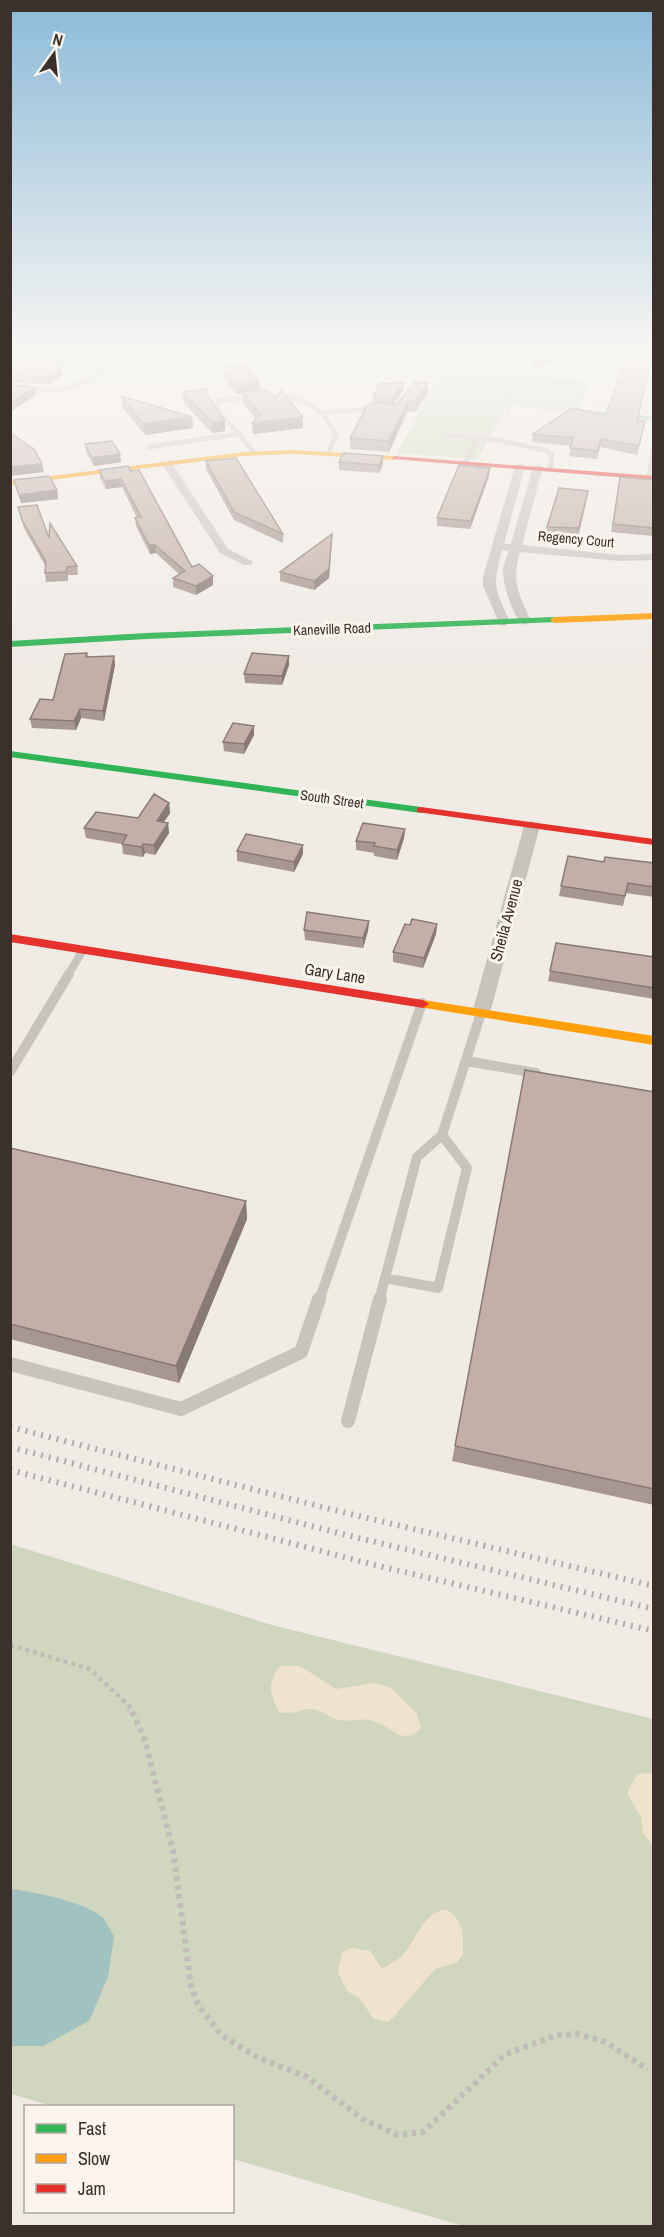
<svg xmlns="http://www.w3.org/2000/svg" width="664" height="2237" font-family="'Archivo Narrow',sans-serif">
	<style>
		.green { fill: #d1d6bf }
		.sand { fill: #efe3cc }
		.water { fill: #a1c2c1 }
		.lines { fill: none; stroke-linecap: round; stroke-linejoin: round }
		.stream { stroke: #a1c2c1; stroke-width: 4 }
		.path-far2 { stroke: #c2bbb6; stroke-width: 1.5; stroke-dasharray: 1.5 1.5; stroke-linecap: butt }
		.path-far1 { stroke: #c2bbb6; stroke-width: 4.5; stroke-dasharray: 4 4; stroke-linecap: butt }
		.path { stroke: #c2bbb6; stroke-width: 6; stroke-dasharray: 4.5 4.5; stroke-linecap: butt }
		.lane-far3 { stroke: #c9c3be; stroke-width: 5 }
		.lane-far2 { stroke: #c9c3be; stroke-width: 8 }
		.lane-far1 { stroke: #c9c3be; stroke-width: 10 }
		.lane { stroke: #c9c3be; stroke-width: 14 }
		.street { fill: #c9c3be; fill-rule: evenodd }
		.fast { fill: #30b455; fill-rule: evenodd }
		.slow { fill: #ff9f0a; fill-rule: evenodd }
		.jam { fill: #e5322d; fill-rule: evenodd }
		.rail { stroke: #b1aca8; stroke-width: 6; stroke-dasharray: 2 6; stroke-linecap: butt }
		.wall { fill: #a89690 }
		.shaded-wall { fill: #887a75 }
		.building { fill: #c3afa7; stroke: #887a75; stroke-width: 1.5 }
		.labels { text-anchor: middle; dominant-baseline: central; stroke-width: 6; stroke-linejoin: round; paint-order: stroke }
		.far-street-label { font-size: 14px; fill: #3b302b; stroke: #fbf5ee }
		.street-label { font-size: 16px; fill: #3b302b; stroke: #fbf5ee }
	</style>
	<rect width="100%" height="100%" fill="#f0ebe5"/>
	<!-- green -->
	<path class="green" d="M442 370 589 381 579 413 507 405 478 459 397 453Z
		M10 1544 272 1625 653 1719V2226H463L233 2159 232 2106H52L11 2094Z"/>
	<!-- sand -->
	<path class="sand" d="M280 1666H300L336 1689 374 1683 390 1687 417 1714 421 1728C400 1749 390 1722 368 1720 358 1718 345 1723 336 1719 327 1716 321 1708 310 1709 296 1710 296 1715 279 1712 269 1692 267 1684 280 1666Z
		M651 1773 654 1774 653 1845 643 1833 641 1817 627 1793 637 1774Z
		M446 1909C465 1923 463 1933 463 1955L457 1962 435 1969 389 2022 374 2019 359 1998 347 1991 338 1972 342 1952 352 1948 370 1951 382 1969C388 1965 397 1961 402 1956 417 1940 421 1914 446 1909Z"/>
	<!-- water -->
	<path class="water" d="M11 1889C31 1891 88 1903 102 1917 107 1922 111 1931 114 1937L108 1977 89 2021 43 2046H11Z"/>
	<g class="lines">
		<!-- stream -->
		<path class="stream" d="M589 412 616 415
			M628 416 654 419"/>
		<!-- path-far2 -->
		<path class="path-far2" d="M305 356 363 368 475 379 503 377 572 383 575 384 576 393 583 399 614 405
			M487 379 499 356
			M508 392 520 390
			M637 409 654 412
			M489 424 506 419 512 399 491 379"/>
		<!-- path-far1 -->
		<path class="path-far1" d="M10 1645 90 1669 129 1706 133 1714"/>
		<!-- path -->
		<path class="path" d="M132 1712 144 1737 173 1850 191 1986 198 2005 221 2035 257 2057 307 2077 363 2119 398 2135 423 2132 506 2054 557 2035 578 2034 605 2042 648 2069"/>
		<!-- lane-far3 -->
		<path class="lane-far3" d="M322 413 378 408
			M448 435 477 438 466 462
			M477 438 498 440 547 451 552 455 550 469
			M149 447 238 434
			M255 454 212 402C245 398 293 386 320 412 327 418 331 427 336 435L329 452
			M649 477 654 447"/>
		<!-- lane-far2 -->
		<path class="lane-far2" d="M68 975 83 950"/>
		<!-- lane-far1 -->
		<path class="lane-far1" d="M466 1061 536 1073
			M10 1072 69 974
			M385 1278 438 1288 467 1168 442 1135 481 1013
			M319 1301 422 1003
			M379 1301 417 1157 442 1135"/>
		<!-- lane -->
		<path class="lane" d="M10 1364 181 1409 301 1352 319 1299
			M348 1421 380 1299"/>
		<!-- street -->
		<path class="street" d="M111 356H120C82 397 63 396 10 390V384C66 390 68 393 111 356Z
			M163 462H171L228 549 252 561V565H244L220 553 162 464Z
			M520 463 525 466 504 544H511L533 467 538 464 543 467 522 545 620 555 654 554V560L620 561 520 552C511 582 519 594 531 621L525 625C513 621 502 581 503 569 504 563 507 557 509 551L502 550C492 588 495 587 510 622L504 626 500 625 483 586V577L515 466Z
			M532 821 540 826 490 1013 487 1017 481 1019 475 1017 472 1013 524 826Z"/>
		<!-- fast -->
		<path class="fast" d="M554 617 558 620 557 622 146 639 10 647V641L146 633Z
			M10 751 421 807 426 810 421 813 10 757Z"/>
		<!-- slow -->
		<path class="slow" d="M294 450 394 456 397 458 394 460 294 454 244 456 10 485V481L244 452Z
			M654 613V619L554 623 550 620 554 617Z
			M423 1000 654 1036V1045L419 1007 417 1004Z"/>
		<!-- jam -->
		<path class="jam" d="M394 456 654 476V480L392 459Z
			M421 807 654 839V845L417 812V808Z
			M10 934 423 1000 429 1004 423 1008 10 942Z"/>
		<!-- rail -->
		<path class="rail" d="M10 1427 342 1512 654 1586
			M10 1447 338 1533 654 1609
			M10 1470 383 1567 654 1631"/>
	</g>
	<!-- wall -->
	<path class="wall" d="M10 356 61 362 63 374 49 385 10 382Z
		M223 367 259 381 260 390 275 398 303 417V428L253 434 252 423 256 419 243 403V393L236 394 223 377Z
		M403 391 393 404H397L428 393 415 412H407L389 452 350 449V438L373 403V396Z
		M183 392 207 395 225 421V431L212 433 184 403Z
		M121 396 192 417 193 428 145 435 122 407Z
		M637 421H645L637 455 600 447 597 459 569 456 571 446 532 442 533 434Z
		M85 444 120 454 121 462 94 466 86 452Z
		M206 461 283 534V543L234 520 206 469Z
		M339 462 383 464 379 473 339 470Z
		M128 466 192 567 213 585 196 595 173 587V578L179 574 156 553 150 554 136 526 135 518H137L122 487 106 489 100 478 99 470Z
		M490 468 489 476 470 529 437 526V518Z
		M620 477 654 480 653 536 611 532Z
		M14 480 57 490 58 499 21 503 16 489Z
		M588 491 578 537 546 535 547 527Z
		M18 507 77 566 78 575H68V581L46 582 45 573 46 567 24 528Z
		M332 542 329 578 314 590 280 581V572Z
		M87 653 88 657 114 656 115 665 104 721 81 718 76 730 32 728 30 719 53 700Z
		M289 665 282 685 245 683 244 674Z
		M254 726V735L244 754 224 751 223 742Z
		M169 803 170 813 164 822 168 823 169 833 155 855 145 853 143 857 123 854 122 844 86 838 84 828 138 818Z
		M405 829 404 838 397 860 374 856V853L356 850V841Z
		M303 845V854L294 872 237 861V851Z
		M604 862 654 863V897L626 893 623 906 559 896 561 886Z
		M369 921 368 931 363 948 305 940 304 930Z
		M437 924 436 934 423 968 393 962V952Z
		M556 943 654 957V999L548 981Z
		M654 1092V1505L452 1461 455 1446Z
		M10 1148 246 1201 247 1219 179 1383 10 1339Z"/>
	<!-- shaded-wall -->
	<path class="shaded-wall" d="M557 356H596L531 367 532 360Z
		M61 362 63 374 49 385 48 378 56 366Z
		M259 381 260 391 236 394V383Z
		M404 383 403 391 393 405V397Z
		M428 383V393L415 412V402Z
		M35 387 36 395 10 412V403Z
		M408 401 407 412 389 452V441Z
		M192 417 193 428 145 435 144 424Z
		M303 417V428L253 434 252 423Z
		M225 421V431L212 433 211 422Z
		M120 454 121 462 94 466 92 458Z
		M383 456V464L379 473V465Z
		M42 464 44 472 11 476 10 467Z
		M490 468 489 476 470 529 471 521Z
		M121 479 122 487 106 489 105 481Z
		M57 490 58 499 21 503 19 495Z
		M588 491 587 499 578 537 579 528Z
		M332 534 329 578 314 590V581Z
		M149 545H155L156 553 150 554Z
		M213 576V585L196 595V586Z
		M114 656 115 665 104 721 103 711Z
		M289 656V665L282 685V676Z
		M80 709 81 718 76 730 74 721Z
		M254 726V735L244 754V744Z
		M169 803 170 813 158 831 157 821Z
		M168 823 169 833 155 855 154 845Z
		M405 829 404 838 397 860V850Z
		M143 844 145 853 143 857 141 847Z
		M303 845V854L294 872V862Z
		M369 921 368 931 363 948V938Z
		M437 924 436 934 423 968 424 958Z
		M246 1201 247 1219 179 1383 176 1366Z"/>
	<!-- building -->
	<path class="building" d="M10 356H57L61 362 56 366 62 367 48 378 10 375Z
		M534 356H557L532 360Z
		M626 356H652L637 421H645L639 446 601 439 598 451 570 448 573 438 533 434 572 408 606 415Z
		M245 364 259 381 236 383 223 367Z
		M393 382 404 383 393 397 373 396 380 383 391 384Z
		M415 382 428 383 415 402 408 401 389 441 350 438 366 407 371 403 397 404Z
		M10 385 35 387 10 403Z
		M207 389V395L225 421 211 422 183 392Z
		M267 390 275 398 281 391 303 417 252 423 260 414 243 392Z
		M121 396 192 417 144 424Z
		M10 433 34 449 42 464 10 467Z
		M112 441 120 454 92 458 85 444Z
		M343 453 383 456 379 465 339 462Z
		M236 458 283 534 234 512 206 461Z
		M459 465 490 468 471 521 437 518Z
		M128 466 131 471 139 470 192 567 199 564 213 576 196 586 173 578 185 571 155 545H149L135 518 141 517 121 479 105 481 99 470Z
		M49 476 57 490 19 495 14 480Z
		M620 477 654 480V528L613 524Z
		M559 488 588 491 579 528 547 527Z
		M37 505 49 538 50 523 77 566 67 567 66 572 45 573 46 562 22 520 18 507Z
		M332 534 329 569 314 581 280 572Z
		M87 653 86 657 114 656 103 711 80 709 74 721 30 719 40 699 53 700 65 654Z
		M252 653 289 656 282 676 244 674Z
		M233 723 254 726 244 744 223 742Z
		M154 794 169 803 157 821 168 823 154 845 143 844 141 847 122 844 127 835 84 828 96 812 138 818Z
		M363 823 405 829 397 850 374 846 375 843 356 841Z
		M246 834 303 845 294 862 237 851Z
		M568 856 604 862 605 857 654 863V887L628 883 625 896 561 886Z
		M307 912 369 921 363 938 304 930Z
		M412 919 437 924 424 958 393 952 405 924 410 925Z
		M556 943 654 957V988L550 971Z
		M525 1070 654 1092V1489L455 1446Z
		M10 1148 246 1201 176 1366 10 1324Z"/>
	<!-- sky -->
	<linearGradient id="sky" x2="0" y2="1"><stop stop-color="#8bbad8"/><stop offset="0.53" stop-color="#f8f6f3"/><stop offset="1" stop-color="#f8f6f3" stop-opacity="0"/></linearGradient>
	<rect width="664" height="669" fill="url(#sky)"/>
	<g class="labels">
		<!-- far-street labels -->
		<g class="far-street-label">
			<text transform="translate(576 539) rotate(5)">Regency Court</text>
			<text transform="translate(332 629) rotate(-2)">Kaneville Road</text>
			<text transform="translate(332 799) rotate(8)">South Street</text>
		</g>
		<!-- street labels -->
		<g class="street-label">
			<text transform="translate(506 920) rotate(-75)">Sheila Avenue</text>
			<text transform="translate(335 973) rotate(9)">Gary Lane</text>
		</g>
	</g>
	<!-- border -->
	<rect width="664" height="2237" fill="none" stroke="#3b302b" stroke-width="24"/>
	<!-- legend -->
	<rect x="24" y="2105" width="210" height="108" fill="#fbf5ee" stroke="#aea6a0" stroke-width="1.5"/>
	<rect x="36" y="2124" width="30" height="9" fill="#30b455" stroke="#aea6a0" stroke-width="1.5"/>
	<text x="78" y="2135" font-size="18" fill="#3b302b">Fast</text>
	<rect x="36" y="2154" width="30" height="9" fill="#ff9f0a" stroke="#aea6a0" stroke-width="1.5"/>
	<text x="78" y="2165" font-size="18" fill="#3b302b">Slow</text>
	<rect x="36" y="2184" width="30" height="9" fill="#e5322d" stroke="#aea6a0" stroke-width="1.5"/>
	<text x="78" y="2195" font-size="18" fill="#3b302b">Jam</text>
	<!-- north arrow -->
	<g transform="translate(54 54) rotate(15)" stroke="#fbf5ee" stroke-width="4.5" paint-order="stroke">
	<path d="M0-4.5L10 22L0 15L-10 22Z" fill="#3b302b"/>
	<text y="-9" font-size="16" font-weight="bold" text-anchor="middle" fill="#3b302b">N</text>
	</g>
</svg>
